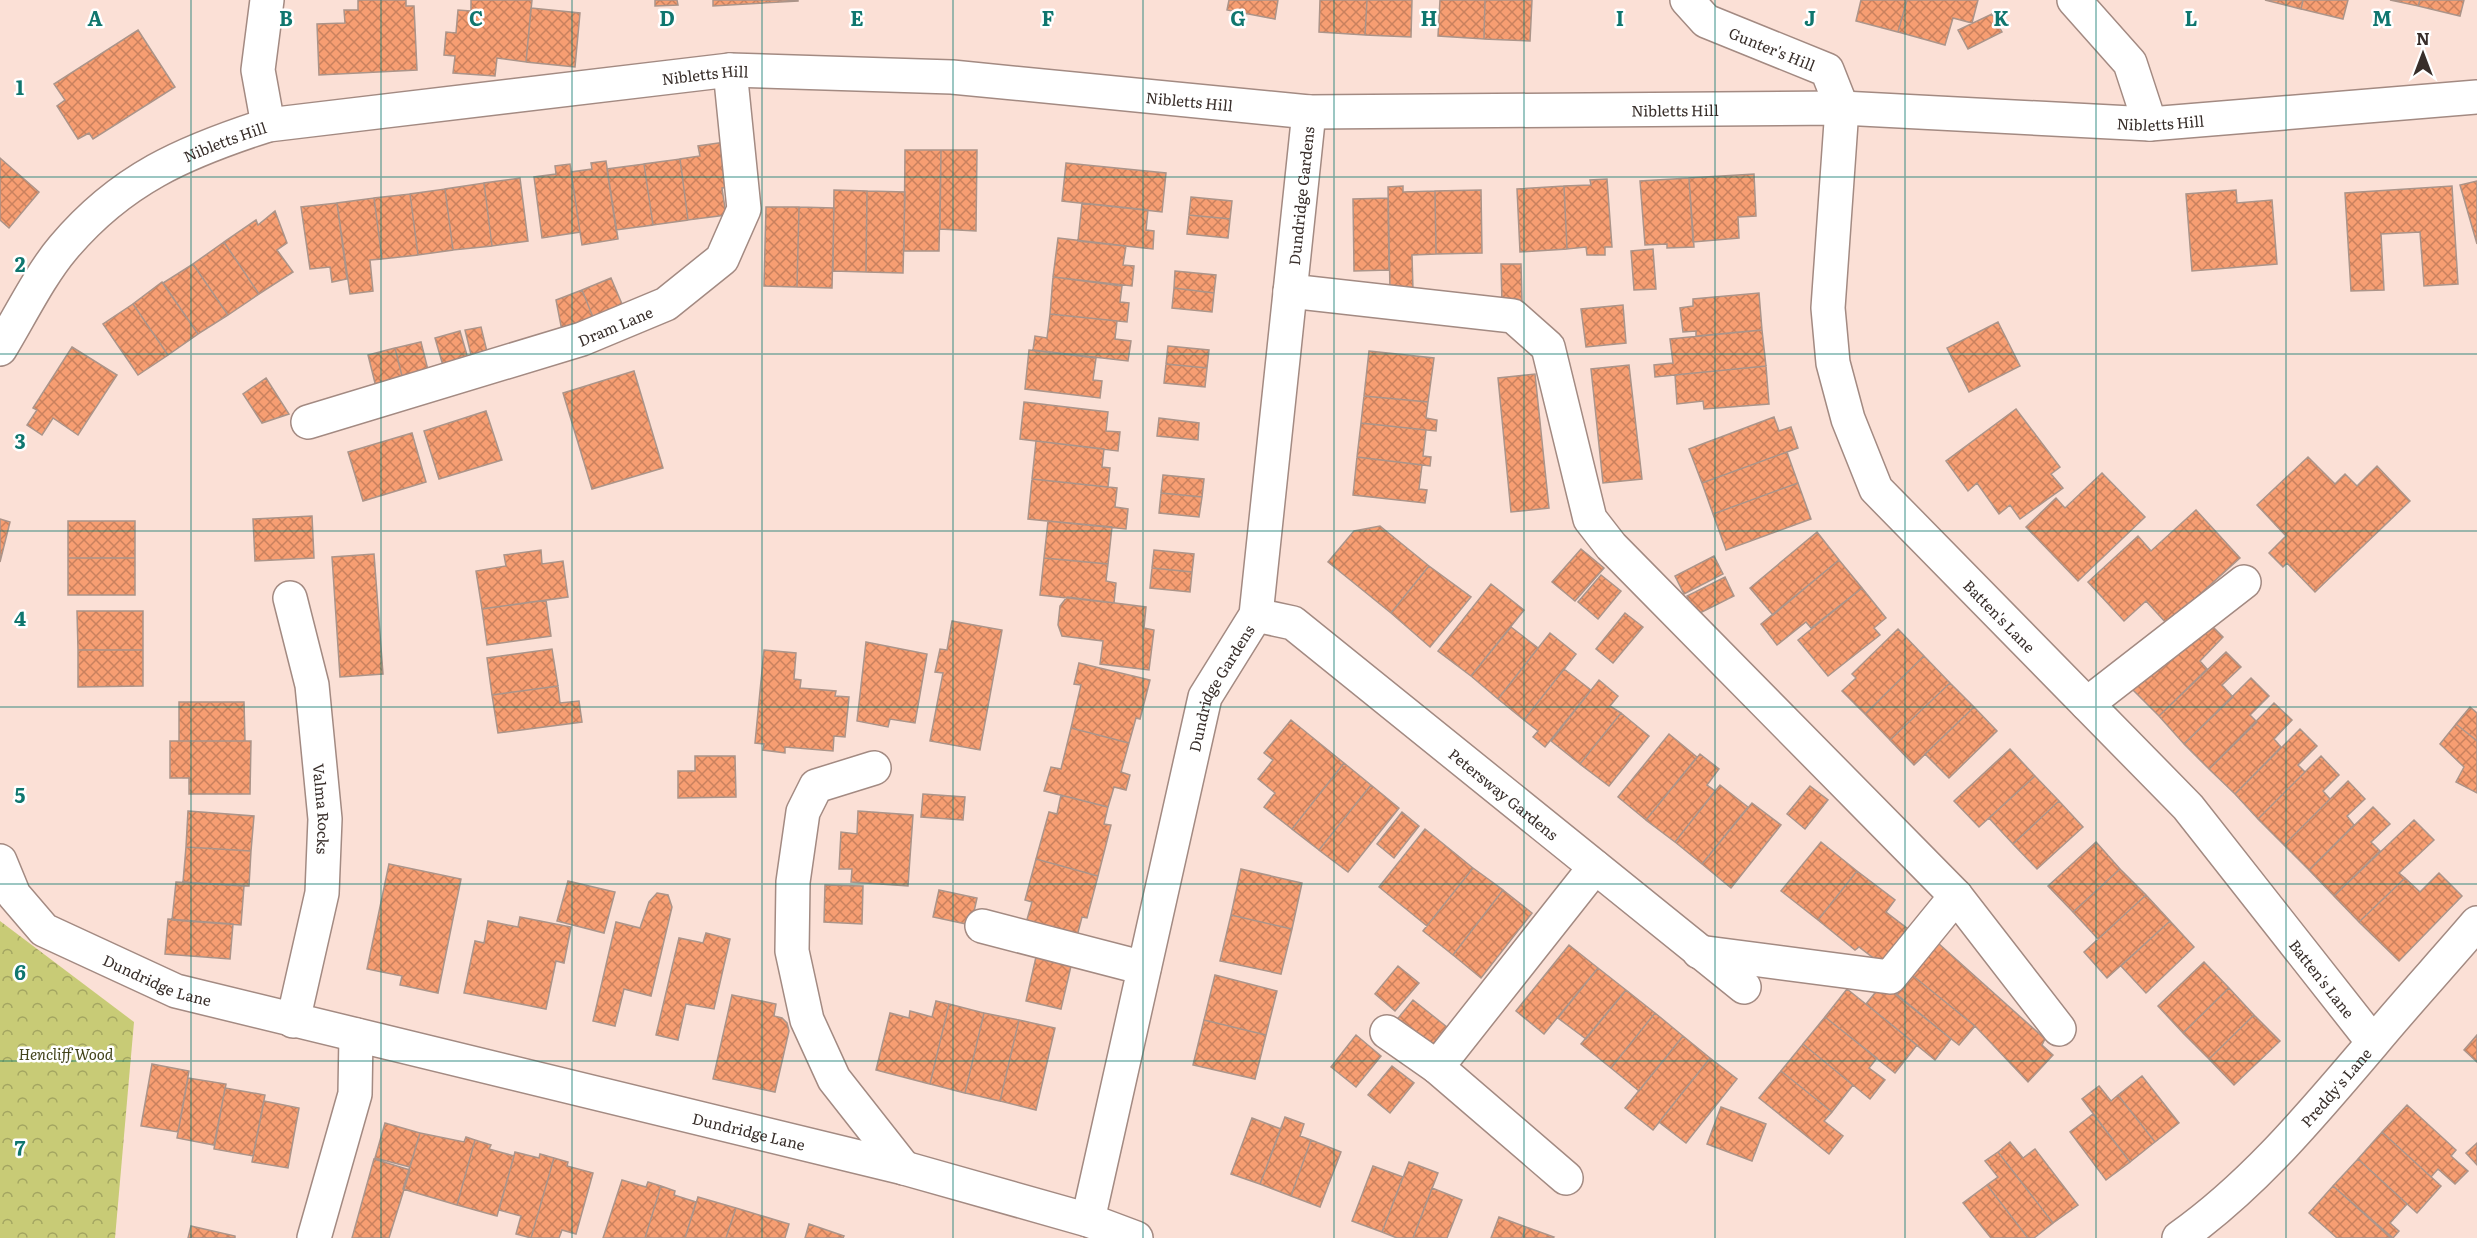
<svg xmlns="http://www.w3.org/2000/svg" width="2477" height="1238" font-family="Literata,serif">
	<style>
		.forest { fill: url(#forest-crowns) }
		.building { fill: url(#building-cross-hatch); stroke: #ab9489; stroke-width: 1.5 }
		.lines { fill: none; stroke-linecap: round; stroke-linejoin: round }
		.minor-casing { stroke: #a38a82; stroke-width: 36 }
		.minor { stroke: #fff; stroke-width: 33 }
		.grid { fill: none; stroke: #0f766e; stroke-width: 1.5; stroke-opacity: 0.55 }
		.labels { text-anchor: middle; dominant-baseline: central; stroke-width: 5; stroke-linejoin: round; paint-order: stroke }
		.street-label { font-size: 15px; fill: #382e2a; stroke: #fff }
		.park-label { font-size: 15px; font-style: italic; fill: #43441b; stroke: #fff }
		.grid-label { font-size: 20px; text-anchor: middle; font-weight: bold; fill: #0f766e; stroke: #fff; stroke-width: 5; stroke-linejoin: round; paint-order: stroke }
	</style>
	<defs>
		<pattern id="forest-crowns" width="20" height="18" patternUnits="userSpaceOnUse" patternTransform="scale(1.5)"><rect width="20" height="18" fill="#c8cb76"/><path d="M2 6a3 3 0 1 1 6 0M12 15a3 3 0 1 1 6 0" fill="none" stroke="#a3a561"/></pattern>
		<pattern id="building-cross-hatch" width="8" height="8" patternUnits="userSpaceOnUse" patternTransform="scale(1.5)"><rect width="8" height="8" fill="#f79e72"/><path d="M0 0l8 8M0 8l8-8" fill="none" stroke="#c9815e"/></pattern>
	</defs>
	<rect width="100%" height="100%" fill="#fbe0d6"/>
	<!-- forest -->
	<path class="forest" d="M0 921 134 1022 115 1238H0Z"/>
	<!-- building -->
	<path class="building" d="M358 0H406V6H414L417 70 319 75 317 24 345 23 344 10H358Z
		M471 0H532L526 62 497 58 495 76 453 73 455 56 444 55 446 32 456 33 458 10 471 11Z
		M655 0H677L678 5 655 6Z
		M713 0H798V1L713 6Z
		M1229 0H1278L1275 19 1227 10Z
		M1320 0H1367L1365 35 1319 32Z
		M1367 0H1412L1411 37 1365 35Z
		M1440 0H1485L1484 39 1438 36Z
		M1485 0H1532L1530 41 1484 39Z
		M1861 0H1907L1898 32 1856 21Z
		M1907 0H1978L1972 23 1953 18 1945 45 1898 32Z
		M2265 0H2303L2301 9Z
		M2303 0H2348L2343 19 2301 9Z
		M2390 0H2420L2418 6Z
		M2420 0H2464L2460 16 2418 6Z
		M531 8 580 13 575 67 526 62Z
		M1992 14 2002 32 1968 49 1958 30Z
		M138 30 175 87 93 139 89 133 78 139 57 106 65 100 54 84Z
		M732 141 738 186 722 188 726 215 688 220 680 159 700 156 698 146Z
		M905 150H941L939 251H904Z
		M941 150H977L976 231 940 229Z
		M0 158 39 192 9 228 0 220Z
		M680 159 688 220 653 225 644 164Z
		M606 161 618 239 582 245 571 172 592 169 591 163Z
		M1066 163 1166 173 1162 212 1062 201Z
		M570 164 580 232 542 238 534 177 556 174 555 166Z
		M644 164 653 225 616 230 607 169Z
		M1754 174 1756 216 1738 217 1739 238 1693 242 1689 178Z
		M520 178 528 241 492 246 484 183Z
		M1689 178 1694 247 1667 248V244L1645 245 1640 181Z
		M1607 179 1612 247H1605V255H1587L1586 247 1567 249 1564 186 1591 185 1590 180Z
		M2477 181V244L2460 185Z
		M484 183 492 246 453 250 445 189Z
		M1403 186V192L1435 191 1436 254 1412 255 1413 290 1390 291 1388 187Z
		M1564 186 1567 249 1520 252 1517 189Z
		M2452 186 2458 284 2424 286 2420 232 2381 234 2384 290 2351 291 2345 193Z
		M445 189 453 250 418 255 410 194Z
		M834 190 867 191 866 272 833 271Z
		M1481 190 1482 253 1436 254 1435 191Z
		M2236 190 2237 203 2272 200 2277 264 2192 271 2186 194Z
		M867 191 905 192 903 273 866 272Z
		M410 194 418 255 382 259 374 198Z
		M1191 197 1232 201 1230 219 1189 215Z
		M374 198 382 259 370 260 373 291 350 294 337 203Z
		M1388 198 1389 270 1354 271 1353 199Z
		M337 203 347 279 332 282 330 267 310 269 301 207Z
		M1082 203 1148 210 1146 230 1154 231 1153 249 1078 241Z
		M766 207H799L797 287 764 286Z
		M799 207 834 208 832 288 797 287Z
		M275 211 287 243 277 250 293 272 259 294 224 242 256 220 258 225Z
		M1189 215 1230 219 1228 238 1187 234Z
		M1058 238 1126 246 1123 265 1134 266 1132 286 1053 277Z
		M224 242 259 294 228 315 193 264Z
		M1653 249 1656 289 1634 290 1631 251Z
		M193 264 228 315 198 334 163 283Z
		M1501 264H1521L1522 304H1502Z
		M1175 271 1216 275 1214 293 1174 288Z
		M1053 277 1122 286 1120 302 1129 303 1127 322 1050 314Z
		M611 278 625 311 595 322 582 290Z
		M162 282 198 334 168 355 133 304Z
		M1174 288 1214 293 1212 312 1172 308Z
		M582 290 595 322 563 336 556 300Z
		M1759 293 1762 330 1696 336V331L1683 332 1680 308 1693 306V299Z
		M133 304 168 355 138 375 103 324Z
		M1623 305 1626 343 1586 347 1581 309Z
		M1050 314 1117 321 1115 339 1131 341 1128 361 1033 350 1035 336 1047 338Z
		M1998 322 2020 366 1969 392 1947 348Z
		M481 327 489 360 473 363 465 330Z
		M1762 330 1766 366 1655 377 1654 365 1673 363 1670 339Z
		M460 331 471 369 446 376 435 338Z
		M421 342 430 378 404 384 395 348Z
		M1168 346 1209 350 1207 368 1166 364Z
		M72 347 117 375 78 435 53 418 42 435 27 425 37 410 33 408Z
		M395 348 404 384 377 391 368 355Z
		M1029 350 1096 358 1093 380 1102 381 1100 398 1025 389Z
		M1369 351 1434 358 1428 402 1364 396Z
		M1166 364 1207 368 1205 387 1164 383Z
		M1629 365 1642 479 1603 483 1591 369Z
		M1766 366 1769 404 1704 409 1703 401 1677 404 1675 375Z
		M634 371 663 468 592 489 563 393Z
		M1535 374 1549 508 1511 512 1498 378Z
		M266 378 289 414 262 423 243 394Z
		M1364 396 1428 402 1426 418 1437 420 1436 431 1361 423Z
		M1024 402 1108 412 1106 431 1120 432 1118 451 1020 439Z
		M2016 409 2060 467 2051 474 2063 488 2020 519 2010 505 1999 514 1977 483 1968 491 1946 461Z
		M486 411 502 460 439 479 424 431Z
		M1774 417 1779 431 1791 427 1798 448 1702 483 1689 449Z
		M1159 418 1199 423 1198 440 1157 436Z
		M1361 423 1426 430 1423 456 1431 457 1430 466 1357 457Z
		M412 433 426 482 363 501 348 452Z
		M1036 441 1104 449 1102 467 1110 468 1108 487 1032 479Z
		M1787 452 1798 483 1713 514 1702 483Z
		M1357 457 1422 465 1419 489 1427 490 1425 503 1353 495Z
		M2308 457 2335 484 2345 474 2357 486 2377 466 2410 501 2315 592 2287 563 2283 567 2269 553 2286 536 2257 505Z
		M2102 473 2145 517 2078 581 2026 527 2056 498 2065 508Z
		M1163 475 1204 479 1202 497 1161 493Z
		M1032 479 1117 488 1115 507 1128 509 1126 529 1028 519Z
		M1798 483 1811 519 1726 550 1713 514Z
		M1161 493 1202 497 1199 517 1159 513Z
		M2196 510 2240 558 2167 624 2146 601 2124 621 2088 582 2138 536 2151 551Z
		M312 516 314 558 255 561 253 519Z
		M0 519 10 522 0 562Z
		M68 521H135V558H68Z
		M1048 521 1112 527 1108 564 1044 558Z
		M1380 526 1429 566 1391 613 1328 562 1354 531Z
		M1817 532 1839 560 1773 615 1750 588Z
		M1581 549 1604 568 1575 601 1552 582Z
		M541 550 542 564 563 561 568 597 482 609 476 571 506 566 504 555Z
		M1154 550 1194 554 1192 572 1152 568Z
		M374 554 383 674 340 677 332 557Z
		M1714 556 1723 574 1684 594 1675 576Z
		M68 558H135V595H68Z
		M1044 558 1108 564 1106 581 1116 583 1114 603 1040 595Z
		M1839 560 1862 588 1811 628 1806 622 1777 645 1761 624Z
		M1429 566 1471 597 1430 647 1391 613Z
		M1152 568 1192 572 1190 592 1150 588Z
		M1601 575 1621 591 1598 619 1578 602Z
		M1725 577 1734 596 1696 615 1687 596Z
		M1491 584 1524 610 1471 676 1438 651Z
		M1862 588 1886 618 1874 628 1880 635 1828 676 1798 640Z
		M1067 597 1146 607 1144 628 1154 630 1149 670 1100 664 1103 641 1062 636 1058 625 1060 606Z
		M546 600 551 636 487 645 482 609Z
		M77 611H143V650H78Z
		M1625 613 1643 627 1613 663 1596 649Z
		M2205 619 2223 637 2200 661 2207 669 2159 716 2133 690Z
		M952 621 1002 630 980 750 930 741 943 673 935 672 940 649 947 650Z
		M1511 627 1538 648 1498 699 1471 676Z
		M1898 629 1924 656 1865 714 1842 691 1856 678 1852 674Z
		M1550 633 1576 654 1524 720 1498 699Z
		M866 642 927 654 915 723 890 719 888 727 857 721Z
		M552 649 558 686 492 695 487 658Z
		M78 650H143V686L78 687Z
		M764 650 796 653 794 679 801 680 800 688 836 691 835 696 849 697 845 737 834 736 833 751 785 747V753L763 750 764 744 755 743Z
		M2226 652 2241 667 2222 685 2233 697 2184 744 2159 716Z
		M1924 656 1950 683 1890 740 1865 714Z
		M1079 663 1150 680 1140 719 1136 718 1129 743 1071 728 1081 685 1074 684Z
		M1564 669 1591 690 1545 747 1533 737 1538 731 1524 720Z
		M2251 678 2269 696 2250 715 2257 722 2209 769 2184 744Z
		M1599 680 1618 696 1610 706 1621 713 1580 764 1551 741Z
		M1950 683 1974 707 1914 765 1890 740Z
		M558 686 560 703 579 701 582 722 498 733 492 695Z
		M179 702H244L245 741H179Z
		M2274 703 2292 720 2274 739 2281 747 2235 794 2209 769Z
		M1974 707 1997 731 1949 778 1925 754Z
		M2470 707 2477 713V741L2456 724Z
		M1621 713 1649 736 1609 786 1580 764Z
		M1291 720 1344 763 1292 829 1264 807 1275 793 1258 779 1273 760 1264 753Z
		M2456 724 2477 741V793L2456 782 2464 767 2440 744Z
		M1071 728 1129 743 1121 772 1130 775 1126 790 1114 787 1108 807 1044 791 1051 767 1061 769Z
		M2300 729 2317 746 2298 765 2305 772 2258 819 2235 794Z
		M1669 734 1697 757 1646 820 1618 797Z
		M170 741H251L250 794H189V778H170Z
		M2010 749 2035 776 1979 827 1954 801Z
		M1700 754 1719 769 1707 785 1715 791 1675 842 1646 820Z
		M695 756H735L736 797 678 798V771H695Z
		M2321 756 2339 775 2323 791 2330 799 2284 845 2258 819Z
		M1344 763 1371 785 1319 850 1292 829Z
		M2035 776 2059 801 2013 844 1989 818Z
		M2348 781 2365 799 2347 816 2354 825 2309 870 2284 845Z
		M1371 785 1399 808 1348 872 1319 850Z
		M1720 785 1748 807 1702 864 1675 842Z
		M1810 786 1828 800 1805 829 1787 814Z
		M923 794 965 797 963 820 921 817Z
		M1061 795 1108 807 1104 824 1111 825 1098 876 1036 859 1049 812 1057 814Z
		M2059 801 2083 827 2037 869 2013 844Z
		M1752 803 1781 825 1731 888 1702 864Z
		M2373 807 2390 824 2371 842 2380 851 2334 896 2309 870Z
		M188 811 254 816 251 851 186 847Z
		M858 811 913 815 908 886 851 882 852 869H839L841 832 857 834Z
		M1402 812 1419 826 1394 858 1377 844Z
		M2414 820 2434 840 2399 873 2405 878 2359 922 2334 896Z
		M1425 829 1473 868 1427 926 1379 887Z
		M1821 842 1857 871 1818 920 1781 891Z
		M2096 842 2120 869 2073 912 2048 886Z
		M186 847 251 851 249 886 183 882Z
		M1036 859 1098 876 1087 918 1082 917 1077 936 1026 923 1032 902 1025 900Z
		M389 864 461 879 438 993 400 985 402 976 367 969Z
		M1473 868 1503 890 1453 955 1423 931Z
		M1241 869 1302 883 1292 929 1231 915Z
		M2120 869 2146 895 2098 939 2073 912Z
		M1857 871 1895 900 1886 912 1912 932 1885 967 1859 947 1855 950 1818 920Z
		M2439 873 2462 896 2399 961 2359 922 2405 878 2420 892Z
		M568 881 615 892 604 933 557 921Z
		M176 882 244 886 241 925 172 920Z
		M825 885 863 886 862 924 824 922Z
		M939 890 977 898 971 925 933 917Z
		M1503 890 1532 913 1481 978 1453 955Z
		M657 893 668 895 672 907 651 996 624 989 615 1026 593 1021 616 922 640 928 649 902Z
		M2146 895 2170 921 2107 978 2084 952Z
		M1231 915 1292 929 1281 974 1220 961Z
		M520 917 571 927 564 963 556 961 546 1009 464 993 475 941 484 943 488 921 518 927Z
		M168 919 233 924 230 959 165 954Z
		M2170 921 2194 947 2146 993 2121 966Z
		M706 933 730 939 714 1009 686 1004 678 1040 656 1035 679 938 703 943Z
		M1938 943 2045 1039 2042 1045 2053 1055 2028 1082 1975 1026 1912 975Z
		M1569 945 1598 968 1544 1034 1516 1011Z
		M1036 957 1071 966 1061 1009 1026 1001Z
		M2204 962 2229 988 2183 1033 2158 1006Z
		M1398 966 1419 983 1395 1011 1375 994Z
		M1598 968 1626 990 1586 1039 1558 1018Z
		M1215 975 1277 991 1266 1035 1204 1020Z
		M1912 975 1975 1026 1959 1045 1896 995Z
		M1883 983 1951 1039 1935 1060 1866 1004Z
		M2229 988 2254 1015 2209 1059 2183 1033Z
		M1847 989 1917 1045 1895 1073 1825 1017Z
		M1626 990 1655 1013 1611 1068 1581 1044Z
		M732 995 776 1004 774 1016 782 1018 787 1023 789 1031 775 1092 713 1079Z
		M1413 1000 1447 1027 1429 1049 1395 1022Z
		M936 1001 949 1004 930 1084 876 1070 890 1013 909 1018 910 1011 932 1017Z
		M949 1004 984 1013 965 1093 930 1084Z
		M984 1013 1019 1020 1000 1101 965 1093Z
		M1655 1013 1683 1036 1639 1091 1611 1068Z
		M2254 1015 2280 1041 2234 1085 2209 1059Z
		M1825 1017 1877 1058 1869 1068 1885 1080 1870 1099 1803 1044Z
		M1019 1020 1055 1028 1036 1110 1000 1101Z
		M1204 1020 1266 1035 1255 1079 1193 1065Z
		M1356 1035 1381 1056 1356 1087 1331 1067Z
		M2477 1035V1062L2464 1050Z
		M1683 1036 1710 1058 1653 1130 1625 1108Z
		M1803 1044 1853 1085 1832 1112 1781 1071Z
		M1710 1058 1737 1079 1686 1143 1659 1122Z
		M152 1064 189 1071 178 1132 141 1126Z
		M1392 1066 1414 1083 1390 1113 1368 1095Z
		M1781 1071 1832 1112 1824 1121 1843 1136 1829 1154 1759 1098Z
		M2142 1076 2179 1123 2155 1142 2118 1095Z
		M188 1078 226 1084 214 1145 177 1138Z
		M2099 1086 2111 1101 2118 1095 2155 1142 2130 1162 2082 1099Z
		M225 1088 265 1095 253 1156 214 1149Z
		M264 1101 299 1108 288 1168 252 1162Z
		M2407 1105 2456 1150 2451 1156 2468 1171 2455 1184 2438 1169 2431 1177 2382 1132Z
		M1721 1107 1766 1124 1752 1161 1707 1144Z
		M2093 1114 2130 1162 2106 1180 2070 1132Z
		M1285 1117 1304 1124 1300 1136 1311 1140 1291 1196 1260 1184Z
		M1252 1118 1281 1129 1260 1184 1231 1174Z
		M385 1123 420 1133 410 1167 375 1158Z
		M2382 1132 2441 1186 2417 1213 2358 1159Z
		M420 1133 464 1142 466 1137 475 1140 457 1205 403 1189Z
		M475 1140 491 1145 489 1149 514 1156 497 1216 457 1205Z
		M1311 1140 1341 1152 1320 1207 1291 1196Z
		M2010 1142 2023 1158 2035 1149 2078 1205 2053 1223 1998 1152Z
		M2477 1143V1165L2466 1153Z
		M515 1152 539 1158 540 1154 554 1158 531 1238 516 1234 521 1216 499 1210Z
		M1998 1152 2053 1223 2034 1238H2028L1987 1185 1998 1177 1985 1161Z
		M554 1158 568 1162 567 1166 593 1173 576 1234 562 1230 559 1238H531Z
		M374 1159 410 1170 389 1238H352Z
		M2358 1159 2407 1204 2390 1223 2399 1231 2393 1238 2333 1186Z
		M1409 1162 1438 1173 1413 1238H1397L1382 1232Z
		M1373 1166 1403 1177 1382 1232 1352 1221Z
		M622 1180 646 1187 648 1182 661 1186 645 1238H603Z
		M1987 1185 2028 1238H1991L1963 1203Z
		M661 1186 675 1191 674 1195 696 1202 685 1238H645Z
		M2333 1186 2391 1238H2337L2309 1213Z
		M1432 1188 1462 1200 1447 1238H1413Z
		M698 1197 736 1208 726 1238H685Z
		M736 1208 789 1224 785 1238H726Z
		M1499 1217 1526 1227 1522 1238H1491Z
		M809 1224 844 1236 843 1238H805Z
		M191 1226 235 1236V1238H188Z
		M1526 1227 1554 1237 1553 1238H1522Z"/>
	<g class="lines">
		<!-- minor casing -->
		<g class="minor-casing">
			<g id="minor">
				<path d="M267 0 258 70 268 125"/>
				<path id="s1" d="M1687 0 1706 21 1827 70 1842 108 1828 308 1833 363 1848 419 1876 489 2188 807 2373 1042"/>
				<path d="M2074 0 2130 63 2150 124"/>
				<path d="M1290 291 1513 316 1548 347 1590 519 1611 546 1956 896 2059 1029"/>
				<path id="s2" d="M0 349C19 318 40 275 63 248 121 179 184 152 268 125L730 70 952 77 1309 112 1842 108 2150 124 2477 97"/>
				<path id="s3" d="M308 422 582 339 666 304 722 259 744 209 730 70"/>
				<path id="s4" d="M290 598 312 685 325 819 322 893 293 1021"/>
				<path id="s5" d="M1256 615 1293 623 1744 987"/>
				<path d="M2087 704 2244 582"/>
				<path d="M874 768 816 786 803 812 793 882 792 951 807 1020 834 1079 904 1168"/>
				<path id="s6" d="M0 861 14 895 44 930 176 991 904 1168 1088 1220 1136 1238"/>
				<path d="M982 926 1144 968"/>
				<path d="M1699 952 1890 977 1956 896"/>
				<path d="M1387 1032 1437 1067"/>
				<path d="M1566 1178 1437 1067 1595 867"/>
				<path id="s7" d="M1088 1220 1205 697 1256 615 1309 112"/>
				<path d="M314 1238 355 1094 356 1035"/>
				<path id="s8" d="M2179 1238C2254 1185 2313 1113 2372 1044 2406 1003 2442 964 2477 923"/>
			</g>
		</g>
		<!-- minor -->
		<use href="#minor" class="minor"/>
	</g>
	<!-- grid -->
	<path class="grid" d="M191 0V1238M381 0V1238M572 0V1238M762 0V1238M953 0V1238M1143 0V1238M1334 0V1238M1524 0V1238M1715 0V1238M1905 0V1238M2096 0V1238M2286 0V1238M0 177H2477M0 354H2477M0 531H2477M0 707H2477M0 884H2477M0 1061H2477"/>
	<g class="labels">
		<!-- street labels -->
		<g class="street-label">
			<text stroke="none"><textPath href="#s1" startOffset="100">Gunter's Hill</textPath></text>
			<text stroke="none"><textPath href="#s2" startOffset="802">Nibletts Hill</textPath></text>
			<text stroke="none"><textPath href="#s2" startOffset="1288">Nibletts Hill</textPath></text>
			<text stroke="none"><textPath href="#s2" startOffset="1774">Nibletts Hill</textPath></text>
			<text stroke="none"><textPath href="#s2" startOffset="2260">Nibletts Hill</textPath></text>
			<text stroke="none"><textPath href="#s2" startOffset="316">Nibletts Hill</textPath></text>
			<text stroke="none"><textPath href="#s7" startOffset="1054">Dundridge Gardens</textPath></text>
			<text stroke="none"><textPath href="#s3" startOffset="322">Dram Lane</textPath></text>
			<text stroke="none"><textPath href="#s1" startOffset="766">Batten's Lane</textPath></text>
			<text stroke="none"><textPath href="#s7" startOffset="550">Dundridge Gardens</textPath></text>
			<text stroke="none"><textPath href="#s5" startOffset="309">Petersway Gardens</textPath></text>
			<text stroke="none"><textPath href="#s4" startOffset="214">Valma Rocks</textPath></text>
			<text stroke="none"><textPath href="#s6" startOffset="207">Dundridge Lane</textPath></text>
			<text stroke="none"><textPath href="#s1" startOffset="1252">Batten's Lane</textPath></text>
			<text stroke="none"><textPath href="#s8" startOffset="218">Preddy's Lane</textPath></text>
			<text stroke="none"><textPath href="#s6" startOffset="818">Dundridge Lane</textPath></text>
		</g>
		<!-- park labels -->
		<g class="park-label">
			<text x="66" y="1053">Hencliff Wood</text>
		</g>
	</g>
	<g class="grid-label">
		<text x="95" y="26">A</text>
		<text x="286" y="26">B</text>
		<text x="476" y="26">C</text>
		<text x="667" y="26">D</text>
		<text x="857" y="26">E</text>
		<text x="1048" y="26">F</text>
		<text x="1238" y="26">G</text>
		<text x="1429" y="26">H</text>
		<text x="1620" y="26">I</text>
		<text x="1810" y="26">J</text>
		<text x="2001" y="26">K</text>
		<text x="2191" y="26">L</text>
		<text x="2382" y="26">M</text>
		<text x="20" y="95">1</text>
		<text x="20" y="272">2</text>
		<text x="20" y="449">3</text>
		<text x="20" y="626">4</text>
		<text x="20" y="803">5</text>
		<text x="20" y="980">6</text>
		<text x="20" y="1156">7</text>
	</g>
	<!-- north arrow -->
	<g transform="translate(2423 54)" stroke="#ffffff" stroke-width="4.5" paint-order="stroke">
	<path d="M0-4.5L10 22L0 15L-10 22Z" fill="#382e2a"/>
	<text y="-9" font-size="16" font-weight="bold" text-anchor="middle" fill="#382e2a">N</text>
	</g>
</svg>
